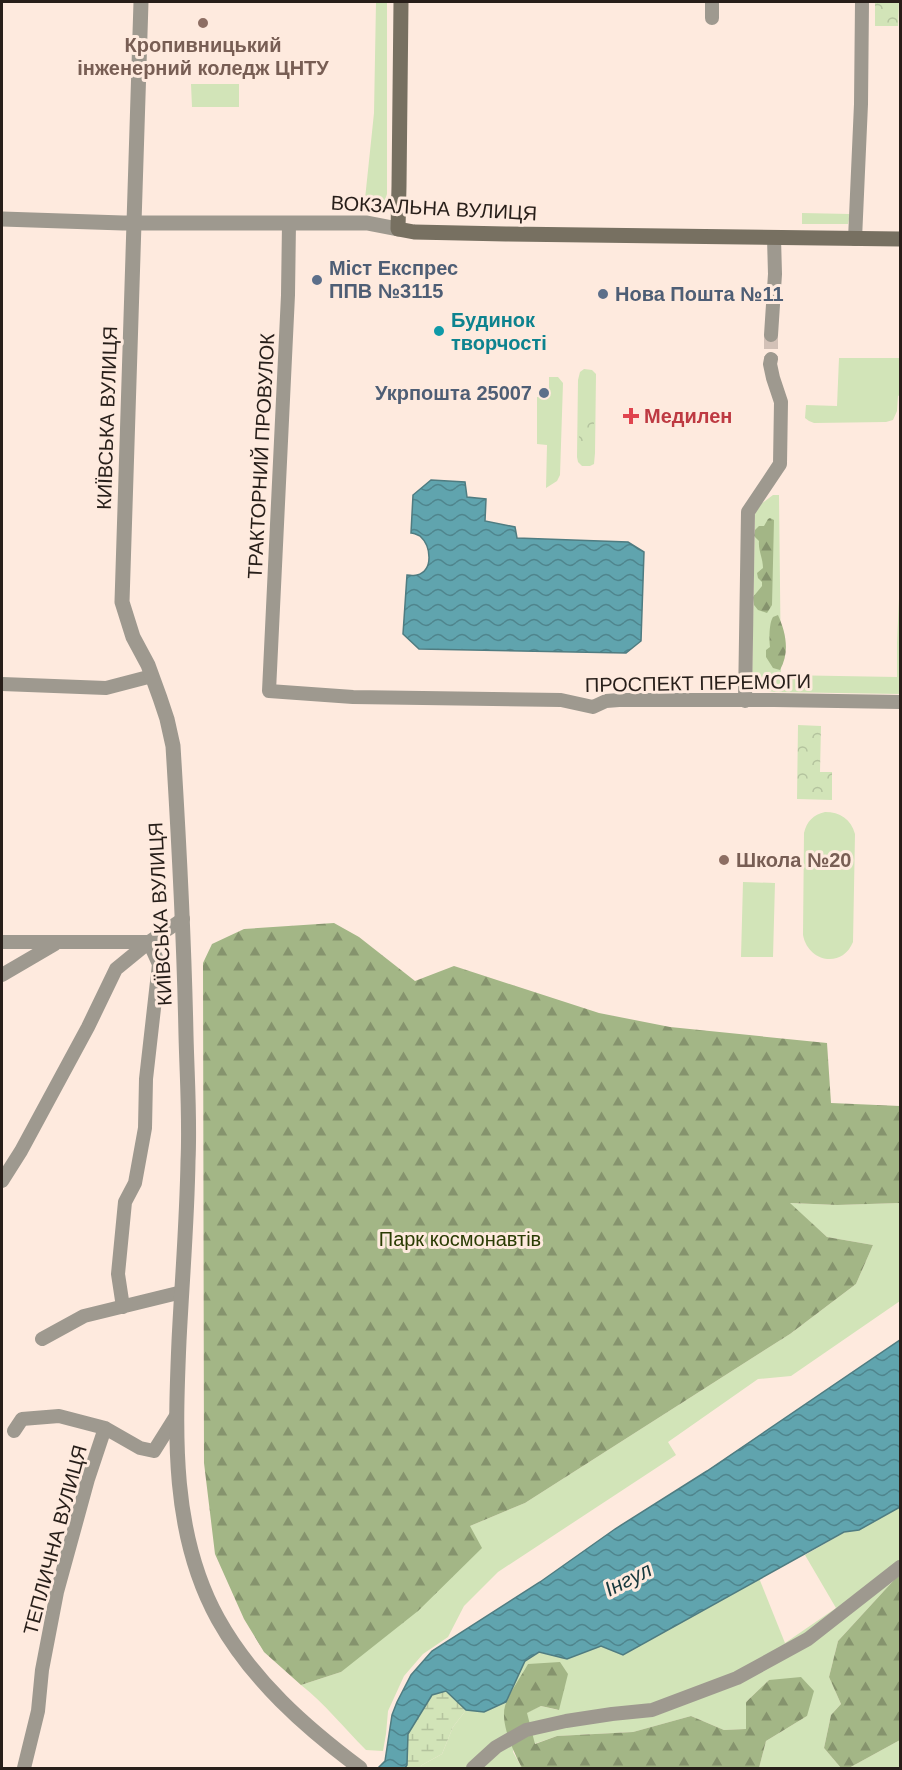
<svg xmlns="http://www.w3.org/2000/svg" width="902" height="1770" font-family="Helvetica,sans-serif">
	<style>
		.grass { fill: #d2e4b8 }
		.forest { fill: url(#forest-firs) }
		.wetland { fill: url(#wetland-marsh) }
		.park { fill: url(#park-crowns) }
		.water { fill: url(#water-waves); stroke: #4f7c81; stroke-width: 1.5 }
		.lines { fill: none; stroke-linecap: round; stroke-linejoin: round }
		.minor-tunnel { stroke: #d3c1b7; stroke-width: 14; stroke-dasharray: 14 7; stroke-linecap: butt }
		.minor { stroke: #9e998f; stroke-width: 14 }
		.tertiary { stroke: #9e998f; stroke-width: 15 }
		.secondary { stroke: #777061; stroke-width: 15 }
		.education-dot { fill: #8d6e63; stroke: #feeade; stroke-width: 2 }
		.service-dot { fill: #5c6f8a; stroke: #feeade; stroke-width: 2 }
		.culture-dot { fill: #0f9aa8; stroke: #feeade; stroke-width: 2 }
		.health-dot { fill: #e0444e; stroke: #feeade; stroke-width: 2 }
		.labels { text-anchor: middle; dominant-baseline: central; stroke-width: 6; stroke-linejoin: round; paint-order: stroke }
		.education-label { font-size: 20px; font-weight: bold; fill: #785e54; stroke: #feeade }
		.street-label { font-size: 20px; fill: #271e19; stroke: #feeade }
		.service-label { font-size: 20px; font-weight: bold; fill: #4e5e75; stroke: #feeade; text-anchor: start }
		.culture-label { font-size: 20px; font-weight: bold; fill: #0d838f; stroke: #feeade; text-anchor: start }
		.health-label { font-size: 20px; font-weight: bold; fill: #be3a42; stroke: #feeade; text-anchor: start }
		.park-label { font-size: 20px; fill: #2b3c04; stroke: #feeade }
		.water-label { font-size: 21px; font-style: italic; fill: #15373c; stroke: #feeade }
	</style>
	<defs>
		<pattern id="forest-firs" width="22" height="20" patternUnits="userSpaceOnUse" patternTransform="scale(1.5)"><rect width="22" height="20" fill="#a3b686"/><path d="M5 1l3.5 6h-7zM16 11l3.5 6h-7z" fill="#85936d"/></pattern>
		<pattern id="wetland-marsh" width="20" height="14" patternUnits="userSpaceOnUse" patternTransform="scale(1.5)"><rect width="20" height="14" fill="#d2e4b8"/><path d="M1 5h8M5 5V1M11 12h8M15 12V8" fill="none" stroke="#b4c39e"/></pattern>
		<pattern id="park-crowns" width="20" height="18" patternUnits="userSpaceOnUse" patternTransform="scale(1.5)"><rect width="20" height="18" fill="#d2e4b8"/><path d="M2 6a3 3 0 1 1 6 0M12 15a3 3 0 1 1 6 0" fill="none" stroke="#b4c39e"/></pattern>
		<pattern id="water-waves" width="16" height="10" patternUnits="userSpaceOnUse" patternTransform="scale(1.5)"><rect width="16" height="10" fill="#60a4ae"/><path d="M0 5q4-4 8 0t8 0" fill="none" stroke="#4f858d"/></pattern>
	</defs>
	<rect width="100%" height="100%" fill="#feeade"/>
	<!-- grass -->
	<path class="grass" d="M376 2H387V194L385 200 382 202H367L365 199 374 113Z
		M191 84H239V107H192Z
		M802 213 850 214 848 224H802Z
		M839 358H900V395L898 396 897 411 893 420 886 422 814 423 809 421 805 418 806 405 837 406Z
		M584 369 592 370 596 374 595 453 594 464 590 466H582L578 462 577 457 578 380 580 372Z
		M549 377H558L563 383 560 475 557 481 546 488 547 445 537 444V397L549 396Z
		M773 495H779L781 675 897 677V643L900 576V694L775 692C765 691 758 690 752 681L755 514 761 504Z
		M825 812C840 812 851 819 855 834L853 942C842 969 808 962 803 935L804 833C807 821 813 815 825 812Z
		M743 882 775 883 773 957H741Z
		M789 1203 837 1205 900 1203V1301L791 1376 758 1379 668 1442 676 1455 498 1572 464 1606 448 1637 423 1654 404 1676 388 1711 386 1734 383 1751 366 1750C344 1728 325 1704 301 1685L341 1672 470 1526 525 1503 790 1334 856 1284 873 1245 827 1237Z
		M900 1507V1575L894 1580 838 1641 829 1677 841 1704 831 1715 824 1748 841 1768H759L766 1741 807 1716 769 1680 746 1702V1729L724 1730 691 1716 633 1732 557 1736 534 1744 526 1713 541 1706 558 1710 528 1664 513 1752 522 1768H420L422 1765 442 1754 453 1727 466 1710 484 1712 506 1702 525 1661 539 1652 567 1659 601 1646 623 1655 759 1578 785 1643 836 1608 805 1555 845 1532 859 1530Z
		M900 1740V1768H849Z"/>
	<!-- forest -->
	<path class="forest" d="M770 518 774 520 772 605 767 613 758 610 754 605 753 597 762 586V582L758 578 757 573 763 568C763 558 758 550 759 541L754 536 755 530 759 526H764L768 519Z
		M778 615C786 633 790 652 780 670L773 668 766 657V650L770 647C769 639 769 623 773 617Z
		M334 923 359 937 415 981 454 966 599 1013 670 1027 827 1043 831 1103 900 1106V1203L837 1205 790 1203 827 1237 873 1245 856 1284 790 1334 525 1503 470 1526 482 1548 418 1611 341 1672 301 1685 264 1652 244 1619 215 1554 204 1463 203 963 212 944 244 929Z
		M900 1575V1740L849 1768H841L824 1748 831 1715 841 1704 829 1677 838 1641 894 1580Z
		M560 1662 568 1674 559 1710 541 1706 527 1713 535 1744 557 1736 633 1732 691 1716 724 1730 746 1729V1702L769 1680 801 1677 814 1691 807 1716 766 1741 759 1768H522C514 1752 500 1724 505 1706 508 1695 522 1675 528 1664Z"/>
	<!-- wetland -->
	<path class="wetland" d="M446 1690 466 1710 453 1727 442 1754 422 1765 420 1768H405L407 1765 408 1734 432 1695Z"/>
	<!-- park -->
	<path class="park" d="M875 2H899L898 26H875Z
		M579 420H594V448H579Z
		M798 725 821 726 820 772H832V800L797 799Z"/>
	<!-- water -->
	<path class="water" d="M431 480 465 482 467 497 486 499 485 521 515 527 517 538 628 542 644 552 641 641 626 653 419 649 403 634 407 575C410 575 414 576 417 575 434 570 431 546 420 536 418 535 413 533 411 533L413 495Z
		M900 1340V1507L859 1530 844 1532 623 1655 601 1646 567 1659 539 1652 525 1661 506 1702 484 1712 466 1710 446 1691 432 1695 408 1734 407 1765 405 1768H378L385 1761 392 1715 397 1702 411 1675 432 1651 540 1582 615 1529 707 1471Z"/>
	<g class="lines">
		<!-- minor-tunnel -->
		<path class="minor-tunnel" d="M771 335V359"/>
		<!-- minor -->
		<path class="minor" d="M712 2V18
			M289 223 288 295 269 691 353 697 561 700 593 707 606 701 619 700H774L900 702
			M855 239 861 104 862 2
			M771 335 775 274 774 238
			M2 684 106 688 152 676
			M745 701 748 512 780 464 781 402 773 378 770 364 771 359
			M2 942H149L159 964 146 1079 145 1128 135 1183 125 1202 118 1274 123 1307
			M2 975 55 944
			M2 1181 21 1151 88 1027 116 969 149 942 183 919
			M42 1339 84 1316 182 1292
			M14 1431 22 1419 59 1416 105 1428 140 1448 154 1451 176 1416
			M24 1768 38 1711 42 1670 57 1592 88 1479 105 1428
			M473 1768 496 1747 526 1730 566 1721 612 1714 652 1710 737 1678 808 1639 900 1567"/>
		<!-- tertiary -->
		<path class="tertiary" d="M141 2 122 602 133 637 148 665 160 698 167 719 173 746C179 842 184 939 186 1035 187 1077 190 1119 188 1161 187 1221 182 1281 179 1341 175 1435 171 1534 218 1619 252 1680 305 1727 360 1768
			M2 219 123 223H367L398 229"/>
		<!-- secondary -->
		<path class="secondary" d="M401 2 399 186 398 229 414 232 506 234 900 239"/>
	</g>
	<!-- markers -->
	<g class="education-dot">
		<circle cx="203" cy="23" r="6"/>
		<circle cx="724" cy="860" r="6"/>
	</g>
	<g class="service-dot">
		<circle cx="317" cy="280" r="6"/>
		<circle cx="603" cy="294" r="6"/>
		<circle cx="544" cy="393" r="6"/>
	</g>
	<circle class="culture-dot" cx="439" cy="331" r="6"/>
	<path class="health-dot" d="M628 407h6v6h6v6h-6v6h-6v-6h-6v-6h6z"/>
	<g class="labels">
		<!-- education labels -->
		<g class="education-label">
			<text x="203" y="45">Кропивницький<tspan x="203" dy="23">інженерний коледж ЦНТУ</tspan></text>
			<text x="736" y="860" text-anchor="start">Школа №20</text>
		</g>
		<!-- street labels -->
		<g class="street-label">
			<text transform="translate(434 208) rotate(3)">ВОКЗАЛЬНА ВУЛИЦЯ</text>
			<text transform="translate(107 418) rotate(-88)">КИЇВСЬКА ВУЛИЦЯ</text>
			<text transform="translate(261 456) rotate(-87)">ТРАКТОРНИЙ ПРОВУЛОК</text>
			<text transform="translate(698 683) rotate(-1)">ПРОСПЕКТ ПЕРЕМОГИ</text>
			<text transform="translate(160 914) rotate(-93)">КИЇВСЬКА ВУЛИЦЯ</text>
			<text transform="translate(55 1540) rotate(-75)">ТЕПЛИЧНА ВУЛИЦЯ</text>
		</g>
		<!-- service labels -->
		<g class="service-label">
			<text x="329" y="268">Міст Експрес<tspan x="329" dy="23">ППВ №3115</tspan></text>
			<text x="615" y="294">Нова Пошта №11</text>
			<text x="532" y="393" text-anchor="end">Укрпошта 25007</text>
		</g>
		<!-- culture labels -->
		<g class="culture-label">
			<text x="451" y="320">Будинок<tspan x="451" dy="23">творчості</tspan></text>
		</g>
		<!-- health labels -->
		<g class="health-label">
			<text x="644" y="416">Медилен</text>
		</g>
		<!-- park labels -->
		<g class="park-label">
			<text x="460" y="1239">Парк космонавтів</text>
		</g>
		<!-- water labels -->
		<g class="water-label">
			<text transform="translate(628 1579) rotate(-27)">Інгул</text>
		</g>
	</g>
	<!-- border -->
	<rect width="902" height="1770" fill="none" stroke="#271e19" stroke-width="6"/>
</svg>
